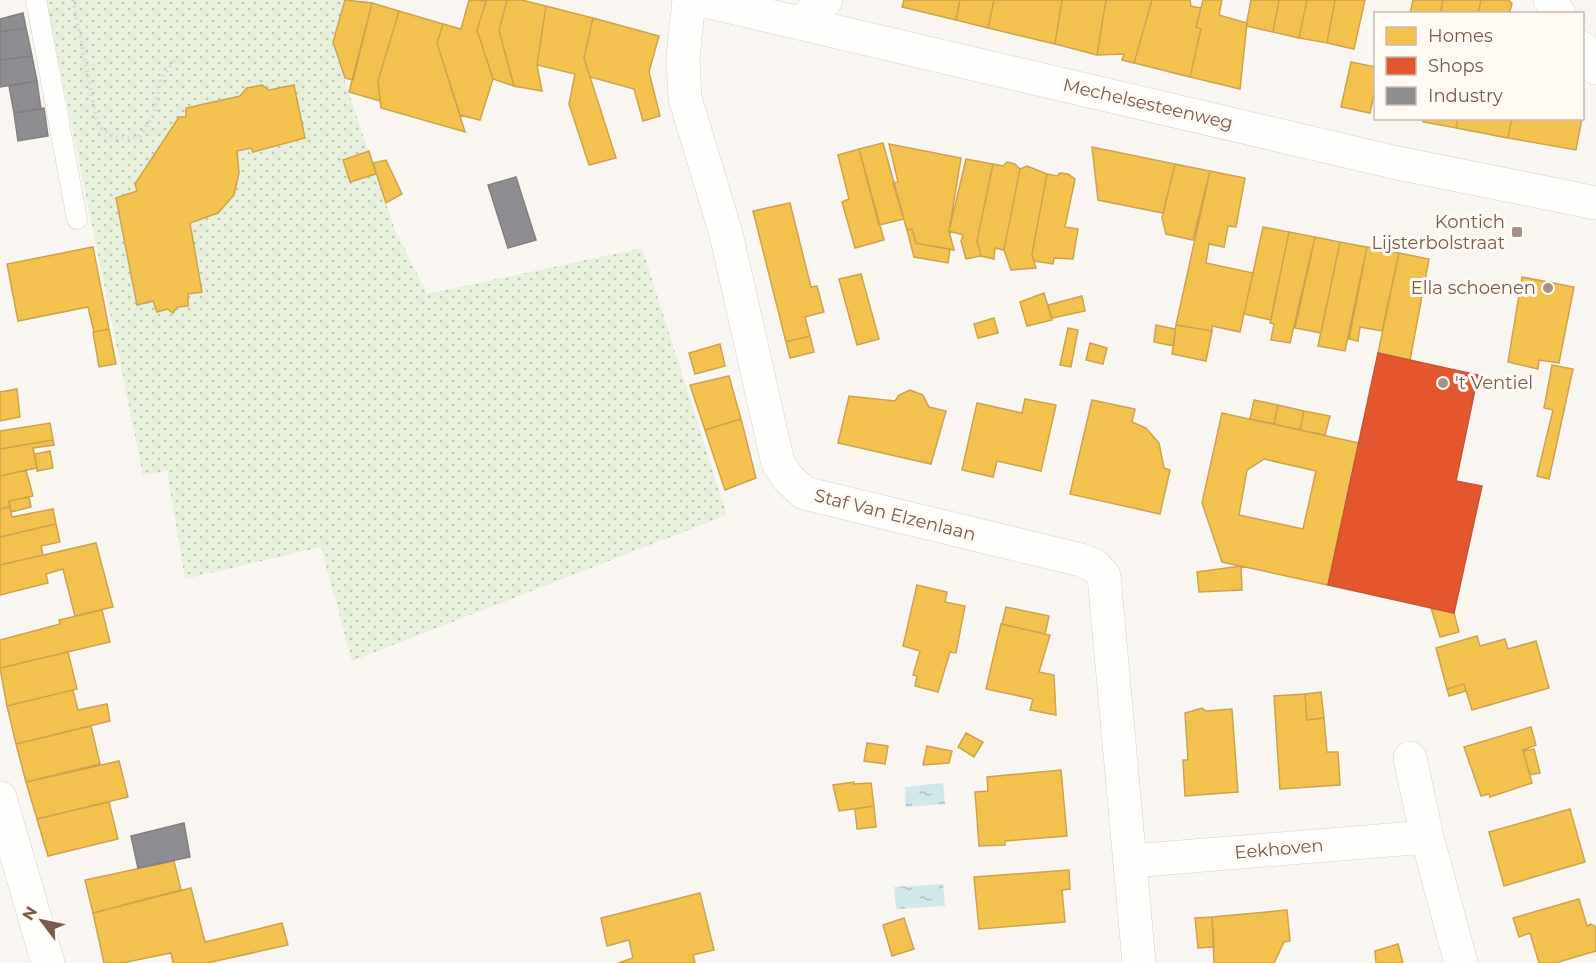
<svg xmlns="http://www.w3.org/2000/svg" width="1596" height="963" font-family="Montserrat,sans-serif">
	<style>
		.park { fill: url(#park-dots) }
		.water { fill: url(#water-ripples) }
		.homes { fill: #f2c14e; stroke: #cea34e; stroke-width: 1.5; fill-rule: evenodd }
		.shops { fill: #e4572e; stroke: #c45837; stroke-width: 1.5 }
		.industry { fill: #8d8d92; stroke: #877e7d; stroke-width: 1.5 }
		.lines { fill: none; stroke-linecap: round; stroke-linejoin: round }
		.lane-casing { stroke: #d7d1cb; stroke-width: 21 }
		.street-casing { stroke: #d7d1cb; stroke-width: 34 }
		.secondary-casing { stroke: #d9d2cb; stroke-width: 34 }
		.path { stroke: #dcd5d0; stroke-width: 4; stroke-dasharray: 1.5 4.5; stroke-linecap: butt }
		.lane { stroke: #fefefd; stroke-width: 20 }
		.street { stroke: #fefefd; stroke-width: 33 }
		.secondary { stroke: #fefefd; stroke-width: 33 }
		.poi-dot { fill: #a69286; stroke: #fffaf3; stroke-width: 2 }
		.labels { text-anchor: middle; dominant-baseline: central; stroke-width: 6; stroke-linejoin: round; paint-order: stroke }
		.street-label { font-size: 18px; fill: #7a5c4d; stroke: #fffaf3 }
		.poi-label { font-size: 18px; fill: #7a5c4d; stroke: #fffaf3; text-anchor: end }
	</style>
	<defs>
		<pattern id="park-dots" width="8" height="8" patternUnits="userSpaceOnUse" patternTransform="scale(1.5)"><rect width="8" height="8" fill="#e7f0db"/><path d="M2 2h.1M6 6h.1" fill="none" stroke="#c0c6b4" stroke-width="1.8" stroke-linecap="round"/></pattern>
		<pattern id="water-ripples" width="26" height="14" patternUnits="userSpaceOnUse" patternTransform="scale(1.5)"><rect width="26" height="14" fill="#d0e8ea"/><path d="M2 4q2-2 4 0t4 0M15 11q2-2 4 0t4 0" fill="none" stroke="#aebfc0"/></pattern>
	</defs>
	<rect width="100%" height="100%" fill="#f9f5f0"/>
	<!-- park -->
	<path class="park" d="M46 0H345L332 43 395 230 427 294 642 248 727 515 352 661 321 547 185 579 167 471 143 475Z"/>
	<!-- water -->
	<path class="water" d="M943 783 945 804 906 807 905 787Z
		M943 884 945 906 896 909 894 887Z"/>
	<!-- homes -->
	<path class="homes" d="M345 0 372 3 353 80 345 78 333 42Z
		M469 0 486 1 477 30 493 79 480 120 460 115 437 43 443 24 461 29Z
		M482 0H507L499 31 514 86 493 79 477 30 486 1Z
		M507 0H522L546 6 537 65 542 91 514 86 499 31Z
		M904 0H960L956 20 902 7Z
		M960 0H994L988 28 956 20Z
		M994 0H1062L1055 44 988 28Z
		M1062 0H1106L1097 55 1055 44Z
		M1106 0H1152L1134 63 1122 60 1124 54 1097 55Z
		M1152 0H1190L1191 6 1201 8 1196 27 1201 29 1190 77 1134 63Z
		M1203 0H1222L1219 15 1247 23 1240 89 1190 77 1201 29 1196 27Z
		M1251 0H1279L1273 32 1246 26Z
		M1279 0H1307L1299 38 1273 32Z
		M1307 0H1335L1327 43 1299 38Z
		M1335 0H1365L1354 49 1327 43Z
		M1413 0H1443L1440 14H1410Z
		M1443 0H1481L1478 14H1440Z
		M1481 0H1509L1512 4 1509 14H1478Z
		M372 3 399 11 378 81 380 101 349 92Z
		M546 6 593 18 584 58 616 158 589 165 569 104 575 74 537 65Z
		M399 11 443 24 437 43 465 132 381 108 378 81Z
		M593 18 659 36 649 72 660 116 643 121 634 89 590 77 584 58Z
		M1351 62 1376 67V84L1370 113 1341 107Z
		M262 85 269 90 294 85 305 138 253 152 251 148 237 151 239 173 234 195 218 213 190 223 202 292 188 294V306L177 307 173 313 167 309 157 312 153 301 137 305 116 198 137 191 135 184 179 117H186V108L240 96 247 88Z
		M1424 118H1458L1456 128 1423 122Z
		M1458 118H1512L1508 138 1456 128Z
		M1512 118H1582L1576 150 1508 138Z
		M883 143 904 219 879 225 859 149Z
		M889 144 961 158 949 231 954 250 916 243 912 229 907 230 893 183 898 182Z
		M1092 147 1175 164 1163 213 1098 200Z
		M859 149 884 240 855 248 842 202 849 199 838 155Z
		M369 151 376 174 350 182 343 160Z
		M966 159 993 164 977 241 981 256 966 259 961 241 963 235 949 231Z
		M386 160 402 194 386 203 373 163Z
		M1007 162 1015 164 1020 169 1004 250 995 248 994 259 981 256 977 241 993 164 1003 166Z
		M1175 164 1210 171 1193 240 1166 234 1162 218Z
		M1027 166 1047 174 1032 254 1036 268 1011 270 1004 250 1020 169Z
		M1210 171 1245 178 1236 227 1228 226 1224 247 1209 244 1206 263 1253 273 1240 332 1212 326V331L1176 325Z
		M1060 173 1068 174 1075 179 1065 227 1078 229 1073 259 1054 258 1053 264 1034 261 1032 254 1047 174 1057 176Z
		M790 203 811 287 817 286 824 312 805 317 810 336 786 342 753 211Z
		M1263 227 1289 232 1271 320 1244 314Z
		M912 229 916 243 950 249 948 263 914 257 907 230Z
		M1289 232 1315 237 1290 343 1271 340 1274 324 1270 323Z
		M1315 237 1340 242 1321 333 1295 328Z
		M1340 242 1367 247 1345 351 1318 346Z
		M93 247 109 329 94 332 88 307 18 321 7 264Z
		M1367 247 1399 253 1382 331 1360 327 1358 341 1349 339Z
		M1399 253 1429 259 1410 360 1378 353Z
		M861 274 879 339 857 345 839 279Z
		M1522 277 1574 287 1559 363 1539 360 1538 369 1508 362Z
		M1044 293 1052 320 1027 326 1020 302Z
		M1082 296 1085 311 1052 318 1048 305Z
		M994 318 998 333 978 338 974 324Z
		M1156 325 1175 329 1174 346 1154 342Z
		M1176 325 1212 331 1206 361 1172 354Z
		M1068 328 1078 330 1071 367 1060 365Z
		M109 329 116 364 99 367 93 332Z
		M810 336 814 352 790 358 786 342Z
		M1090 343 1107 348 1103 364 1086 360Z
		M720 344 725 366 695 374 689 353Z
		M1552 365 1573 369 1549 479 1537 476 1553 410 1544 408Z
		M729 376 741 419 705 430 690 385Z
		M17 389 20 417 0 421V392Z
		M910 390 923 395 929 407 946 411 931 464 838 443 849 396 895 401 899 395Z
		M1025 399 1056 405 1041 471 997 461 993 477 962 470 977 403 1022 413Z
		M1092 400 1135 409 1132 422 1146 428 1159 443 1164 468 1170 470 1160 514 1070 494Z
		M1254 400 1278 405 1274 424 1250 419Z
		M1278 405 1304 411 1300 430 1274 424Z
		M1304 411 1330 416 1325 435 1300 430Z
		M1222 413 1359 443 1328 585 1222 562 1202 503ZM1264 459 1316 471 1303 529 1239 515 1247 470Z
		M741 419 756 478 725 490 705 430Z
		M50 423 53 440 0 449V431Z
		M53 440 54 445 33 448 37 468 0 476V449Z
		M50 451 53 468 37 471 35 454Z
		M26 470 33 496 9 501 10 507 0 509V476Z
		M29 497 31 507 11 512 9 501Z
		M10 507 12 517 53 509 56 524 0 537V509Z
		M56 524 60 542 41 546 43 555 0 565V537Z
		M96 543 113 607 75 616 63 569 46 574 48 583 0 595V565Z
		M1241 566 1242 590 1199 592 1197 572Z
		M917 585 947 592 945 602 965 606 956 653 950 652 938 692 915 686 917 676 913 675 920 651 903 646Z
		M1006 607 1049 616 1045 634 1002 624Z
		M1431 608 1454 613 1459 632 1440 637Z
		M102 610 110 642 0 668V640L60 624 59 620Z
		M1001 624 1050 635 1039 672 1054 675 1056 715 1030 710 1033 699 986 689Z
		M1477 636 1480 646 1505 639 1508 649 1536 641 1549 688 1472 710 1464 684 1447 689 1436 648Z
		M68 652 77 689 7 706 0 668Z
		M1464 684 1466 691 1449 696 1447 689Z
		M73 690 78 710 107 704 110 721 16 744 7 706Z
		M1321 692 1324 718 1307 720 1305 694Z
		M1305 694 1307 720 1324 718 1327 752H1338L1340 785 1280 789 1274 696Z
		M1202 708 1206 711 1232 709 1238 792 1185 796 1183 760H1188L1185 713Z
		M91 726 100 764 26 782 16 744Z
		M1531 727 1536 745 1523 750 1532 783 1490 797 1489 794 1481 796 1464 747Z
		M966 733 983 742 974 757 958 747Z
		M867 743 888 746 885 764 864 761Z
		M927 746 952 751 949 763 923 765Z
		M1534 749 1540 773 1530 775 1523 751Z
		M119 761 128 797 37 819 26 782Z
		M1061 770 1067 836 1005 841V845L979 846 975 792 988 791 987 777Z
		M854 782V784L871 783 874 806 839 811 833 785Z
		M109 802 118 839 48 856 37 819Z
		M874 806 876 827 857 829 855 809Z
		M1570 809 1585 862 1504 886 1489 832Z
		M174 861 181 890 93 913 85 880Z
		M1069 870 1070 889 1062 890 1065 922 979 929 974 877Z
		M191 888 205 942 282 923 288 945 207 963H173L171 953 122 963H104L93 913Z
		M700 893 714 950 693 955 695 963H618L633 958 629 940 607 946 601 918Z
		M1579 899 1587 926 1591 924 1596 927V951L1555 963H1539L1530 933 1519 937 1513 918Z
		M1287 910 1290 941 1284 942 1274 963H1214L1212 917Z
		M1212 917 1214 947 1198 948 1195 918Z
		M904 918 914 949 892 956 883 925Z
		M1398 944 1403 963H1376L1375 951Z"/>
	<!-- shops -->
	<path class="shops" d="M1378 353 1478 375 1456 481 1482 486 1454 613 1328 585Z"/>
	<!-- industry -->
	<path class="industry" d="M23 13 26 28 0 32V19Z
		M26 28 32 56 0 60V32Z
		M32 56 37 81 0 87V60Z
		M37 81 41 109 14 113 9 86Z
		M44 108 48 136 18 141 14 113Z
		M516 177 536 240 508 248 488 185Z
		M184 823 190 857 138 868 131 836Z"/>
	<g class="lines">
		<!-- lane casing -->
		<g class="lane-casing">
			<path id="lane" d="M36 0 77 219"/>
		</g>
		<!-- street casing -->
		<g class="street-casing">
			<path id="street" d="M689 0 683 57 685 98 726 234 778 463 788 478 804 493 1081 560 1094 565 1104 576 1139 963
				M1550 0 1559 14
				M801 22 826 0
				M1582 48 1596 68
				M1410 758 1427 837
				M0 798 48 963
				M1131 861 1427 837 1461 963"/>
		</g>
		<!-- secondary casing -->
		<g class="secondary-casing">
			<path id="secondary" d="M701 0 1393 162 1596 203"/>
		</g>
		<!-- path -->
		<path class="path" d="M73 0 98 126 114 138 139 137 154 114 161 78 176 59"/>
		<!-- lane -->
		<use href="#lane" class="lane"/>
		<!-- street -->
		<use href="#street" class="street"/>
		<!-- secondary -->
		<use href="#secondary" class="secondary"/>
	</g>
	<!-- markers -->
	<g class="poi-dot">
		<rect x="1511" y="226" width="12" height="12" rx="3"/>
		<circle cx="1548" cy="288" r="6"/>
		<circle cx="1443" cy="383" r="6"/>
	</g>
	<g class="labels">
		<!-- street labels -->
		<g class="street-label">
			<text transform="translate(1148 104) rotate(13)">Mechelsesteenweg</text>
			<text transform="translate(895 515) rotate(14)">Staf Van Elzenlaan</text>
			<text transform="translate(1279 849) rotate(-5)">Eekhoven</text>
		</g>
		<!-- poi labels -->
		<g class="poi-label">
			<text x="1505" y="222">Kontich<tspan x="1505" dy="21">Lijsterbolstraat</tspan></text>
			<text x="1536" y="288">Ella schoenen</text>
			<text x="1455" y="383" text-anchor="start">'t Ventiel</text>
		</g>
	</g>
	<!-- legend -->
	<rect x="1374" y="12" width="210" height="108" fill="#fffaf3" stroke="#cabbb1" stroke-width="1.5"/>
	<rect x="1386" y="27" width="30" height="18" fill="#f2c14e" stroke="#cabbb1" stroke-width="1.5"/>
	<text x="1428" y="42" font-size="18" fill="#7a5c4d">Homes</text>
	<rect x="1386" y="57" width="30" height="18" fill="#e4572e" stroke="#cabbb1" stroke-width="1.5"/>
	<text x="1428" y="72" font-size="18" fill="#7a5c4d">Shops</text>
	<rect x="1386" y="87" width="30" height="18" fill="#8d8d92" stroke="#cabbb1" stroke-width="1.5"/>
	<text x="1428" y="102" font-size="18" fill="#7a5c4d">Industry</text>
	<!-- north arrow -->
	<g transform="translate(42 921) rotate(302)" stroke="#fffaf3" stroke-width="4.5" paint-order="stroke">
	<path d="M0-4.5L10 22L0 15L-10 22Z" fill="#7a5c4d"/>
	<text y="-9" font-size="16" font-weight="bold" text-anchor="middle" fill="#7a5c4d">N</text>
	</g>
</svg>
